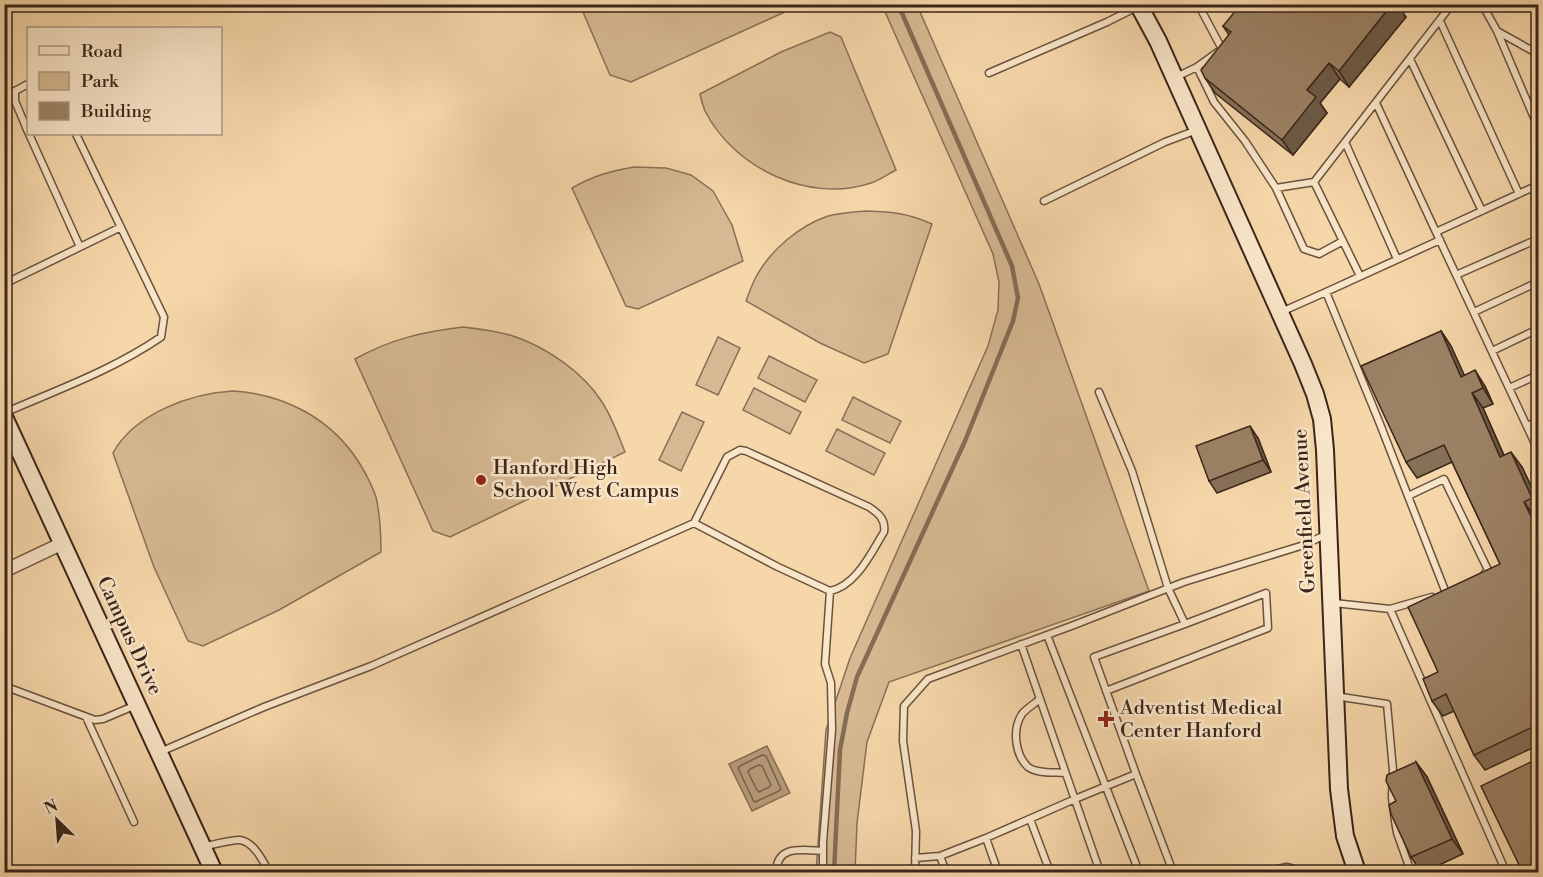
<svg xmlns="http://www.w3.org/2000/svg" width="1543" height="877" font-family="'Libre Bodoni',serif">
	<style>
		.green { fill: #d6b992; stroke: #887056; stroke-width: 1.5 }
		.water { fill: #b69b79; stroke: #856c53; stroke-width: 1.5 }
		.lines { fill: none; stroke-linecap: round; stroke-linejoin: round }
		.shore { stroke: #78604a; stroke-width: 1.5 }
		.stream { stroke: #856c53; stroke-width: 4.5 }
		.lane-casing { stroke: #6a523f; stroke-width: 9 }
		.street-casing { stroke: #6a523f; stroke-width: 15 }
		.secondary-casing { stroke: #3b261b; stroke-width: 20 }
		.lane { stroke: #f9e5c8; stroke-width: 6 }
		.street { stroke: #f9e5c8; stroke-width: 12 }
		.secondary { stroke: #f9e5c8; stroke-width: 16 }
		.wall { fill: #867057; stroke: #3b261b; stroke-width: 1.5 }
		.shaded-wall { fill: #6d5b47; stroke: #3b261b; stroke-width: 1.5 }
		.building { fill: #9c8265; stroke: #3b261b; stroke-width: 1.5 }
		.poi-dot { fill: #8f2418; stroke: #f9e5c8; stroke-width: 2 }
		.labels { text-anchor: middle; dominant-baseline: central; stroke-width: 5; stroke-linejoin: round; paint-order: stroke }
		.poi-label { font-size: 20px; fill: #3b261b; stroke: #f9e5c8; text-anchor: start }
		.street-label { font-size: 20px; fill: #3b261b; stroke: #f9e5c8 }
	</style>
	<rect width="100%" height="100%" fill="#f6d7aa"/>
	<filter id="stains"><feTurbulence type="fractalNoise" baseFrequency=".00333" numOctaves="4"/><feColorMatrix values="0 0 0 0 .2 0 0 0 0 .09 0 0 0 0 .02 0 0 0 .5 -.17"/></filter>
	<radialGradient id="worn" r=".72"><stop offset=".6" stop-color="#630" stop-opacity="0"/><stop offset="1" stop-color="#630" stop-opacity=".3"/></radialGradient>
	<!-- green -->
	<path class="green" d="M580 5H800L631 82 610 75Z
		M882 5H917L1039 284 1149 591 889 682 867 742 857 823 855 872H816L826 730 850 658 988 346 998 310 999 282 993 254Z
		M830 32 841 37 896 170C888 174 880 180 871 183 809 204 734 168 705 111 703 106 701 99 700 94L781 52Z
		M634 167 666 168 691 175 713 191 732 225 743 261 638 309 626 306 572 188C593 176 610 171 634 167Z
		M866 211C893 212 907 213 932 224L888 354 864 363 820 343 746 301C749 293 752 284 757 275 772 249 799 226 828 216 840 213 853 212 866 211Z
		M463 327C480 329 497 331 513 336 546 347 583 372 602 402 612 417 618 435 625 452L450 537 433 531 355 359C391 339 422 332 463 327Z
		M718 337 740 348 718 395 696 385Z
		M769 356 817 380 805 402 758 378Z
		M754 388 801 412 790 434 743 410Z
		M233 391C285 394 332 419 360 464 366 474 372 485 376 497 380 515 381 534 381 552L279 610 203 646 188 641 154 567 113 453C134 414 191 393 233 391Z
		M853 397 901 421 890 443 842 420Z
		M682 412 704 422 681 471 659 460Z
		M837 429 885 453 874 475 826 451Z"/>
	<!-- water -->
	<path class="water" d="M767 746 790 793 752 811 729 764Z"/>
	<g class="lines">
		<!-- shore -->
		<path class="shore" d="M762 755 766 756 781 789 779 791 755 802 753 800 738 768 740 766Z
			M759 765 762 766 771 785 769 787 759 792 757 790 748 772 750 769Z"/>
		<!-- stream -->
		<path class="stream" d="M834 872 840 750 847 713 857 677 965 441 1013 321 1018 298 1012 266 898 4"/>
		<!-- lane casing -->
		<g class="lane-casing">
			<path id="lane" d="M1482 4 1497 31 1538 54
				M1440 21 1519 194
				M1497 31 1538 127
				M1410 59 1482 211
				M1197 67 1222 49 1198 4
				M989 73 1107 22 1139 6
				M1176 77 1197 67 1214 102 1245 141 1276 188 1314 182 1360 276
				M28 84 15 91V101L28 132
				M4 96 15 91
				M1376 103 1436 232
				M1345 142 1397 259
				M1314 182 1452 4
				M1538 185 1436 232 1538 450
				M1276 188 1304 249 1319 254 1343 241
				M1044 201 1165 142 1197 130
				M80 247 121 227
				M1456 275 1538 239
				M4 284 80 247 29 134
				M1326 292 1440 240
				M1281 312 1326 292 1380 424 1408 496
				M1474 312 1538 282
				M1492 351 1538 329
				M1509 388 1538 375
				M4 413C57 390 113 370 161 337L164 317 76 134
				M1527 426 1538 421
				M1446 593 1408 496 1444 479 1489 572 1485 573
				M1334 603 1390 609 1506 872
				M1390 609 1432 597
				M1047 635 1139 872
				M1021 644 1100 872
				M4 686 95 720 103 719 136 705
				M1106 691 1268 628 1266 593 1185 624
				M1335 696 1387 704 1393 770 1392 798 1395 821 1397 833 1411 872
				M1040 699C1034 704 1026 709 1022 714 1012 729 1015 755 1028 767 1037 774 1055 772 1065 773
				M86 717 134 822
				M160 752 264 707 371 666 694 523 727 457 740 450 746 451 869 507C878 513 886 519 884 532 871 553 856 586 830 591L778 567 694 523
				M1136 774 1173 872
				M1030 819 1050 872
				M986 838 998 872
				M205 846C213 845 233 839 240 840 254 842 263 861 269 872
				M940 856 946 872
				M915 858 940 856 986 838 1075 799 1136 774 1094 657 1185 624 1168 588 1132 471 1099 392
				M776 872C777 844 803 850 823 851
				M823 872V842L832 730 831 683 825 664 830 591
				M915 872 916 831 903 741 904 706 928 679 1074 625 1184 582 1304 545 1325 535
				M1266 872 1286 867 1291 868 1294 872"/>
		</g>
		<!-- street casing -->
		<g class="street-casing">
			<path id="street" d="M4 571 63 543"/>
		</g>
		<!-- secondary casing -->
		<g class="secondary-casing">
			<path id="secondary" d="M1138 4 1158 41 1303 364 1315 394 1322 419 1325 450 1339 789 1345 836 1357 872
				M4 417 214 872"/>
		</g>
		<!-- lane -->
		<use href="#lane" class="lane"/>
		<!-- street -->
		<use href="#street" class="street"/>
		<!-- secondary -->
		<use href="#secondary" class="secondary"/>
	</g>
	<!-- wall -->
	<path class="wall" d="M1408 6 1403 13 1406 17 1349 87 1340 79 1320 103 1327 113 1293 155 1215 93 1205 78 1229 35 1223 26Z
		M1441 331 1451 346 1464 375 1485 386 1493 404 1483 408 1504 455 1522 467 1539 503V516L1535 517 1539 525V745L1485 770 1474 755 1454 711 1443 716 1432 701 1438 672 1500 564 1452 462 1417 478 1406 462Z
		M1258 438 1271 472 1217 493 1209 481Z
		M1416 762 1427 777 1463 854 1422 873 1411 857Z"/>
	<!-- shaded-wall -->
	<path class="shaded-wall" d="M1392 4H1407L1408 6 1403 13 1406 17 1349 87 1339 71Z
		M1329 63 1340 79 1320 103 1327 113 1293 155 1282 140 1307 90Z
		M1441 331 1451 346 1472 392 1461 377Z
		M1475 370 1485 386 1493 404 1483 388Z
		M1472 393 1483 408 1511 472 1500 457Z
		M1250 426 1258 438 1271 472 1263 460Z
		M1511 452 1522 467 1539 503V507L1532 498Z
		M1524 502 1535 517 1539 525V533Z
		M1416 762 1427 777 1463 854 1452 839Z"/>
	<!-- building -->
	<path class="building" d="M1241 4H1392L1339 71 1329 63 1307 90 1316 97 1282 140 1205 78 1201 70 1231 32 1223 26Z
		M1441 331 1461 377 1475 370 1483 388 1472 393 1500 457 1511 452 1532 498 1524 502 1539 533V724L1474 755 1446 694 1432 701 1423 679 1438 672 1408 607 1500 564 1444 445 1406 462 1361 366Z
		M1250 426 1263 460 1209 481 1196 446Z
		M1539 758V873H1523L1481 786Z
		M1416 762 1452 839 1411 857 1391 814 1389 805 1396 801 1386 781 1387 775Z"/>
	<!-- markers -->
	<g class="poi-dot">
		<circle cx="481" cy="480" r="6"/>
		<path d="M1103 710h6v6h6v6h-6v6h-6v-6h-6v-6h6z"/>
	</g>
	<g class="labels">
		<!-- poi labels -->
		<g class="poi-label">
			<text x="493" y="468">Hanford High<tspan x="493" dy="23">School West Campus</tspan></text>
			<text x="1120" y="708">Adventist Medical<tspan x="1120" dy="23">Center Hanford</tspan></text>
		</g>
		<!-- street labels -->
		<g class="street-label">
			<text transform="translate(1305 511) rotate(-93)">Greenfield Avenue</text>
			<text transform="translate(129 636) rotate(65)">Campus Drive</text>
		</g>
	</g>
	<!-- margin -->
	<rect width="1543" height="877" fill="none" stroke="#f6d7aa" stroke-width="24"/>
	<rect x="6" y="6" width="1531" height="865" fill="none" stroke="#3b261b" stroke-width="3"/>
	<rect x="12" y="12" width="1519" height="853" fill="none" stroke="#3b261b" stroke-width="1.5"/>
	<!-- legend -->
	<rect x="27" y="27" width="195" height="108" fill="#f9e5c8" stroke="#ad9983" stroke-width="1.5"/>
	<rect x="39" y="46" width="30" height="9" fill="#f9e5c8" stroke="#ad9983" stroke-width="1.5"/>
	<text x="81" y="57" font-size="18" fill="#3b261b">Road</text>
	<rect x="39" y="72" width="30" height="18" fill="#d6b992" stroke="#ad9983" stroke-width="1.5"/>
	<text x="81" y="87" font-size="18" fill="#3b261b">Park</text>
	<rect x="39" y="102" width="30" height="18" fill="#9c8265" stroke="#ad9983" stroke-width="1.5"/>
	<text x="81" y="117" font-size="18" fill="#3b261b">Building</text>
	<!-- north arrow -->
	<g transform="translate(57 820) rotate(335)" stroke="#f9e5c8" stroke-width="4.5" paint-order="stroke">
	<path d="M0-4.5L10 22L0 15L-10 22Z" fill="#3b261b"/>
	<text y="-9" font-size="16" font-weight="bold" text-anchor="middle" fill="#3b261b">N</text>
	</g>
	<rect width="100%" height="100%" filter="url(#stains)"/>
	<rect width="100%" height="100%" fill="url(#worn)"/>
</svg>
